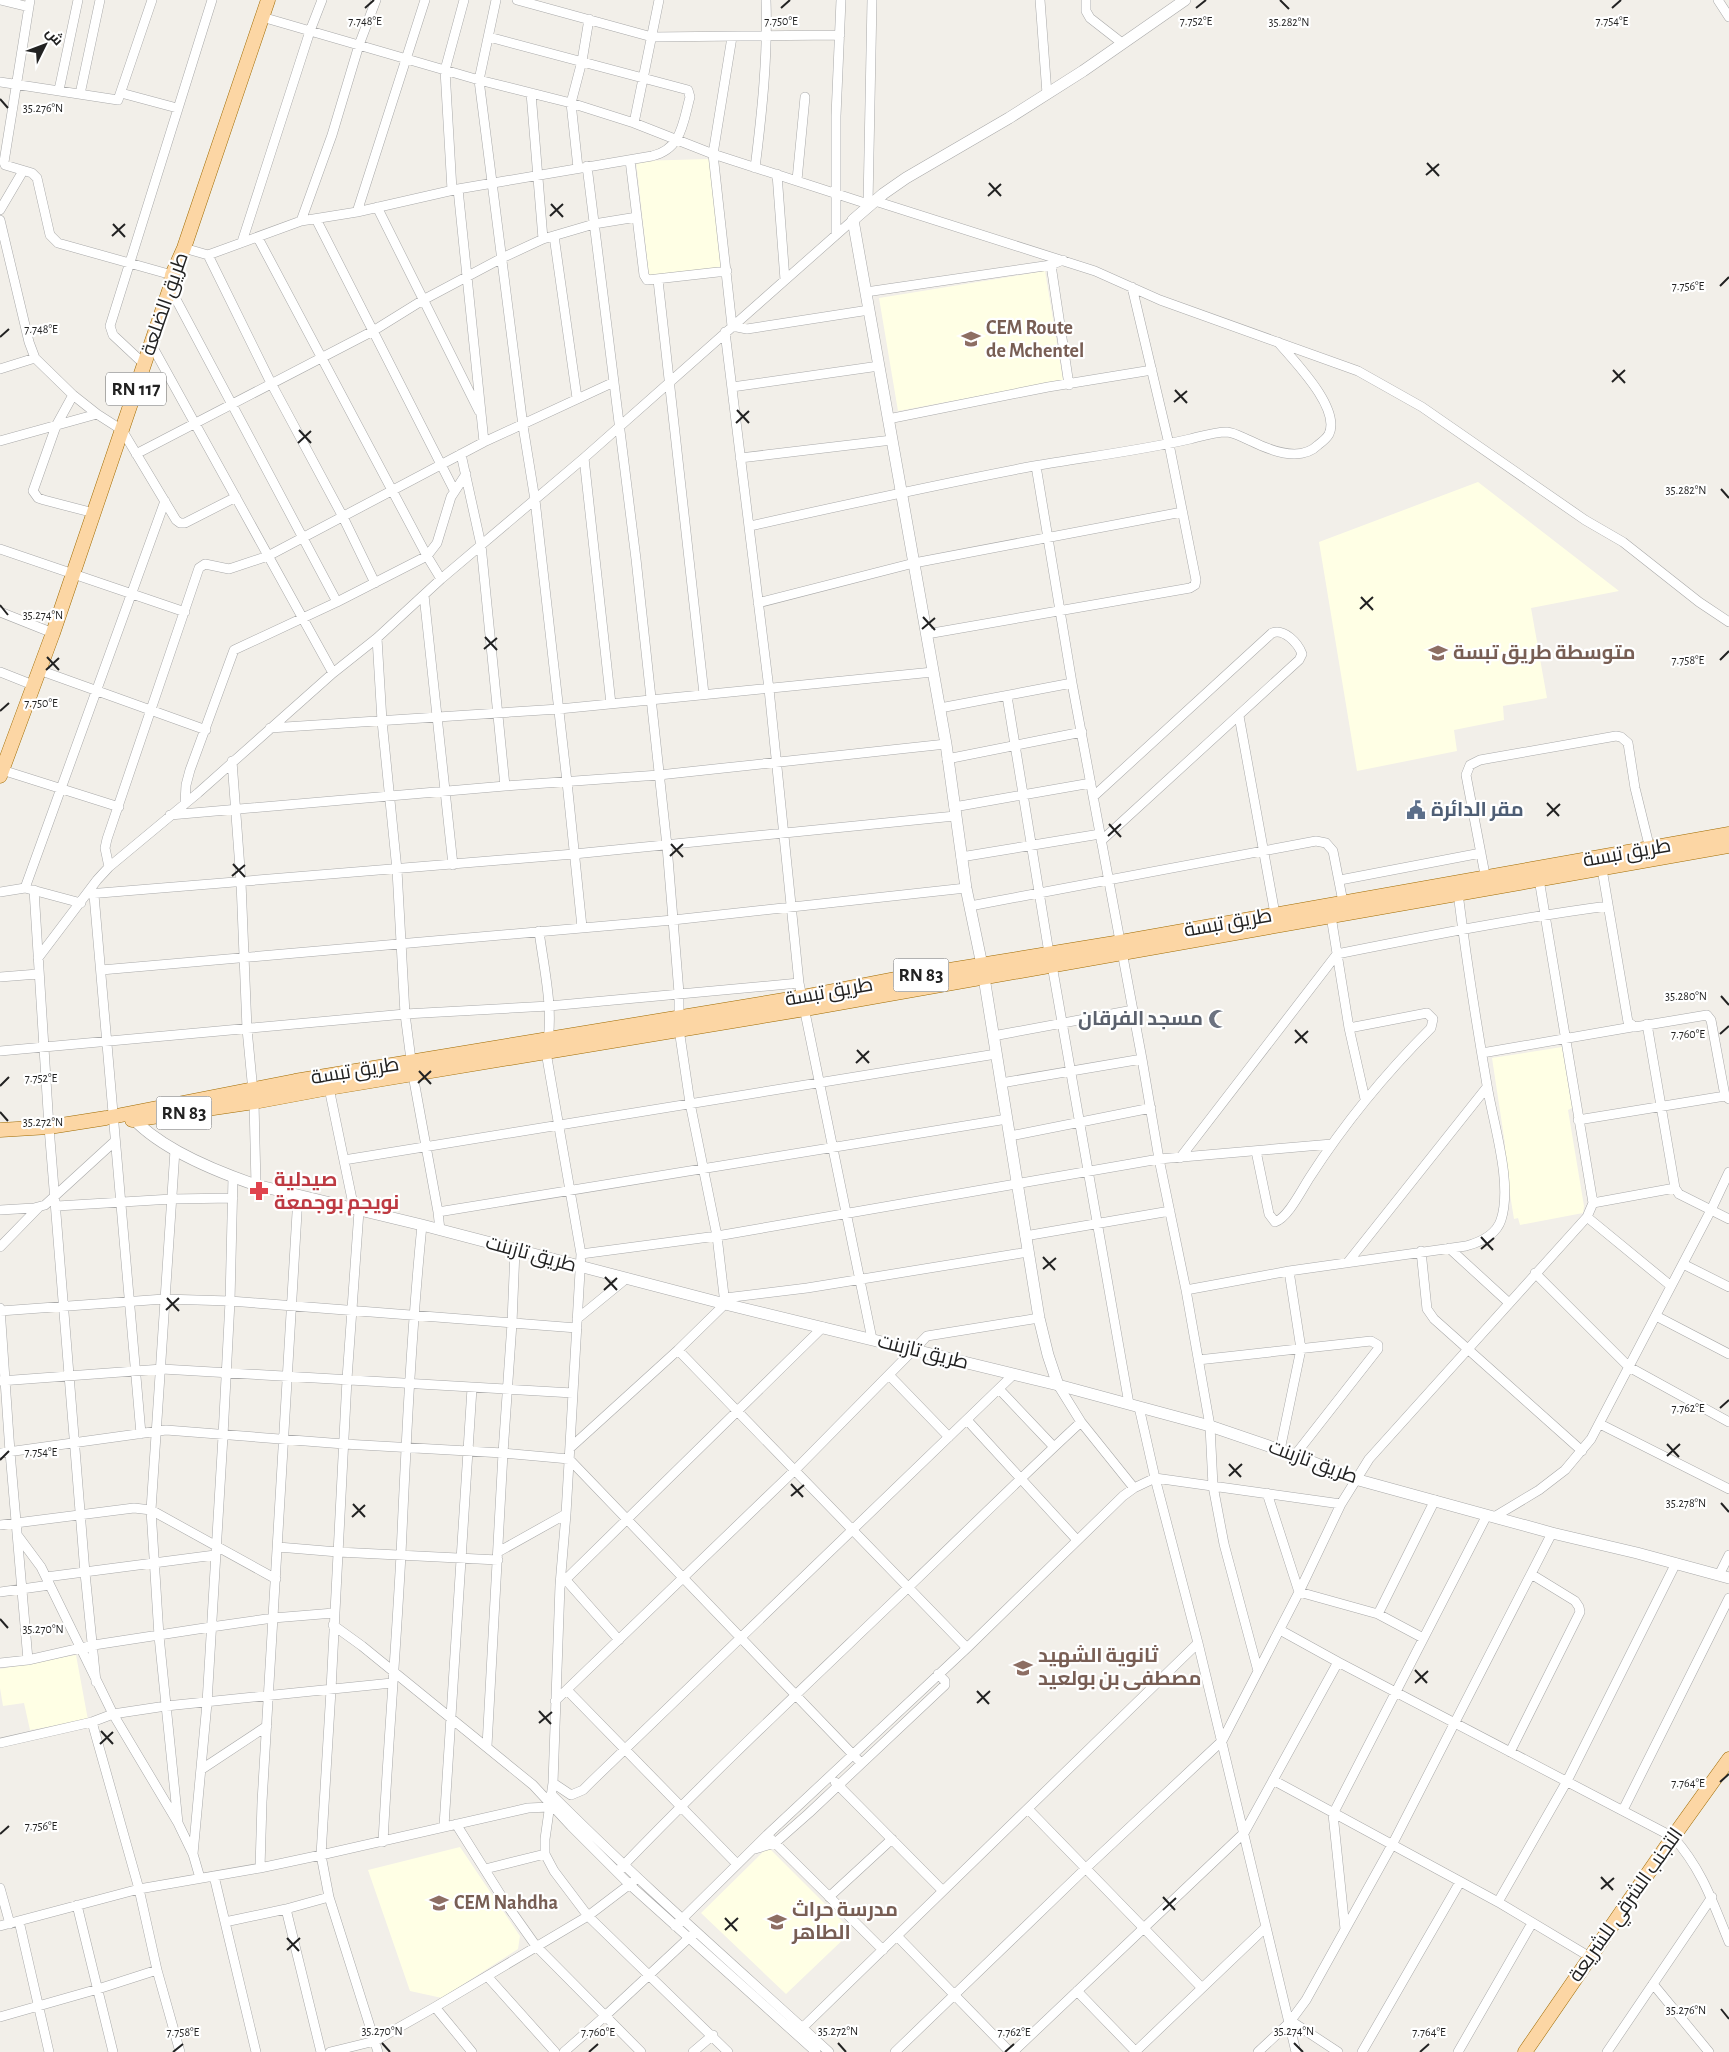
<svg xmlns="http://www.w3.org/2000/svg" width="1729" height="2052" font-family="'Alegreya Sans',Cairo,sans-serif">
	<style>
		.education { fill: #ffffe5 }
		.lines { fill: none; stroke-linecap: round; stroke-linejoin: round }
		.minor-casing { stroke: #a9a9a9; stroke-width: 10 }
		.tertiary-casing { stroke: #a9a9a9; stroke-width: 12 }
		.primary-casing { stroke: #a06b00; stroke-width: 15 }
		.minor { stroke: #fff; stroke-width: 9 }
		.tertiary { stroke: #fff; stroke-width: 11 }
		.primary { stroke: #fcd6a4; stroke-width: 14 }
		.ticks { fill: none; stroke: #222; stroke-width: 2 }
		.labels { text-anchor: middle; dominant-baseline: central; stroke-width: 4.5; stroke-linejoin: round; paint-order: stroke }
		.shield { fill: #fff; stroke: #646464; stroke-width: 1 }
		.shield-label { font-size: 19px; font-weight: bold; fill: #222 }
		.street-label { font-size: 20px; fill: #222; stroke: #fff }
		.education-label { font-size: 20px; font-weight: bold; fill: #785e54; stroke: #fff; text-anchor: start }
		.service-label { font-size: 20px; font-weight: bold; fill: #4e5e75; stroke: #fff; text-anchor: start }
		.worship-label { font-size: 20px; font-weight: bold; fill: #5b616d; stroke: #fff; text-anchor: end }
		.health-label { font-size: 20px; font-weight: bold; fill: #be3a42; stroke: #fff; text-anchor: start }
		.ticks-label { font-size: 12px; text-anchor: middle; fill: #222; stroke: #fff; stroke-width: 4.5; stroke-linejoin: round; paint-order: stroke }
	</style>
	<rect width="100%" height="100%" fill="#f2efe9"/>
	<!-- education -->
	<path class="education" d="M710 159 721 269 649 275 636 161Z
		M1045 271 1063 380 898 411 879 298Z
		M1478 482 1619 591 1531 608 1547 698 1503 706 1504 720 1454 730 1457 751 1357 771 1319 542Z
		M1562 1047 1572 1108 1568 1110 1584 1206 1583 1213 1520 1225 1518 1218 1514 1219 1504 1158 1505 1144 1492 1058Z
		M76 1655 88 1720 30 1730 24 1703 3 1706 0 1688V1669Z
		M460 1847 520 1936 518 1949 442 1998 410 1991 368 1870Z
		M768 1847 852 1931 786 1994 701 1913Z"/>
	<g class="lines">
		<!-- minor casing -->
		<g class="minor-casing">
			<path id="minor" d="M1 0 29 7
				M30 0 4 162 5 165 32 173 37 178 50 235 58 243 172 275
				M496 0 479 80 523 426 535 500 567 782 582 927
				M517 0 652 37 840 35
				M1040 0 1047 94
				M1086 0V11L1090 18 1122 43
				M1718 0 1729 17
				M262 17 479 80 571 103 634 123 713 154 871 205
				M732 37 713 154 732 326 747 329 869 310
				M0 82 118 100 152 0
				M59 90 78 0
				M121 93 177 108
				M531 93 543 239
				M80 94 100 0
				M634 123 659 0
				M630 160 644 275 647 280 727 271
				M578 168 571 103 582 61 589 19
				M755 168C762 112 768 56 766 0
				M777 174 785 280
				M797 180 805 97
				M458 189 484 442
				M452 190 445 70 464 0
				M875 201 1095 271 1160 300 1358 371 1422 407 1585 520 1623 542 1699 602 1729 622
				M868 204 872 0
				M377 207 479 411
				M0 210 23 171
				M357 212 425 0
				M316 219 454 490
				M0 220 29 342 35 358 73 395 97 414 122 430 176 520 180 523H185L236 497
				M301 221 332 135 359 45 376 0
				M836 235V116L841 0
				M554 236 577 398
				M258 238 427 556 441 579
				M242 242 310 31 322 0
				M184 248 208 255 301 221 357 212 458 189 652 156C682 149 683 122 690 97L688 90 489 37
				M208 255 271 383 343 517 375 583
				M1051 265 1069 385
				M658 280 704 694
				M170 288 337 602
				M866 292 1051 265 1063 260
				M725 332 769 689 799 983 872 1339
				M151 344 333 673
				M144 364 113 335 110 326 212 0
				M0 369 35 358
				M732 387 879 366
				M73 395 56 426 33 491 38 498 44 500 94 513
				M888 419 1048 387 1152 370
				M0 441 97 414
				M136 454 373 331 423 300 502 258 543 239 594 224 637 217
				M461 454 481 545 505 786
				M584 458 611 704
				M740 458 892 440
				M1036 466 1072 683
				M750 526C844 505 939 484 1034 466 1086 457 1138 451 1190 439 1202 436 1215 432 1227 432 1236 433 1243 438 1251 441 1271 451 1301 462 1318 445 1322 442 1327 438 1329 434 1341 408 1294 361 1278 342
				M0 549 185 612
				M424 595 453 865
				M758 603 914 563 1182 512
				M0 612 53 633
				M927 634 1190 588 1195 585 1196 580 1169 444 1132 287
				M377 638 382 721 397 870 405 1014 413 1075 438 1212 440 1230
				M39 670 206 730
				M0 672 33 685
				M1007 696 1049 953
				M940 708 1072 683 1142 1059 1159 1159 1186 1290 1210 1426 1213 1486 1224 1544 1258 1671
				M1239 716 1275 914
				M270 728 559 709 933 672
				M947 759 1082 732
				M232 761 241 882 247 1029 254 1102 256 1185
				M2 770 119 807
				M1094 796 1272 633C1284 628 1298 643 1302 654L1299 660 1101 841
				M185 803 186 785 190 770 234 650 337 602 427 556 437 543 451 497 466 474
				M954 807 1091 783
				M170 815 505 786 659 775 946 744
				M961 857 1100 834
				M109 867 105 848 107 839 199 568 205 564 229 569 268 556 484 442 614 382
				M1602 869 1628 1022 1635 1027 1707 1015 1711 1020 1725 1096
				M1340 880 1481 853
				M1486 880 1466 775 1470 765 1480 760 1616 736 1621 737 1628 743 1635 788 1650 849
				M25 888 165 501
				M34 890 49 1127 85 1573 96 1682
				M0 892 25 888 81 903
				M88 894 574 854 955 816
				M94 895 141 1434
				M970 906 1316 841 1326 843 1333 851 1343 902
				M1331 916 1349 1028 1365 1099
				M539 931C544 970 555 1013 546 1052L581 1254 566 1514 560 1585 553 1783 545 1839V1854L554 1871 588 1916 728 2052
				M38 958 97 880 109 867 198 793 333 673 377 638 441 579 584 458 853 220
				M1052 965 1129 1404
				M101 970 673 920 966 888
				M0 977 38 974
				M1647 1024 1675 1188 1679 1194 1729 1219
				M993 1036 1133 1010
				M0 1051 405 1014 549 1006 799 983
				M1482 1053 1632 1027
				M1001 1083 1142 1059
				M329 1088 354 1209
				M1578 1120 1725 1096 1729 1099
				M1010 1136 1151 1108
				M175 1150 151 1510 159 1636 178 1823
				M1256 1151 1269 1214 1275 1222C1288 1218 1302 1189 1310 1177 1346 1121 1384 1075 1431 1028L1433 1019 1427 1013 1349 1028
				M1180 1158 1337 954C1427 936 1517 918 1608 906
				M344 1160 996 1054
				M1593 1203 1675 1188
				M57 1206 172 1199 233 1198
				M0 1210 34 1208 45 1205 115 1141
				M359 1211 347 1379 331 1690 321 1855 329 1897 378 2052
				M438 1212 1007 1119
				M1587 1217 1671 1286
				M1025 1236 1170 1211
				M0 1247 39 1207
				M1449 1248 1508 1302
				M1421 1251 1427 1309 1434 1319 1582 1451
				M581 1254 717 1236 1159 1159 1332 1144
				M1348 1262 1487 1087
				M1683 1264 1729 1287
				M1535 1273 1629 1367 1729 1422
				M1186 1290 1289 1271 1466 1246C1481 1242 1496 1235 1501 1220 1513 1183 1493 1123 1487 1085 1476 1021 1466 957 1458 893
				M725 1298 807 1288 1028 1252
				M0 1308 10 1452 28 1660
				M0 1311 164 1299 230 1301 577 1328
				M1656 1316 1729 1354
				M577 1319 627 1278
				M678 1350 967 1648
				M1198 1360 1371 1341 1378 1345V1349L1295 1455
				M889 1375 949 1437
				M0 1381 162 1369 573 1393
				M1058 1385 1081 1422 1134 1488
				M999 1389 1054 1447
				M1139 1407 1155 1478 1198 1643 1296 2052
				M967 1420 1077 1540
				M1600 1424 1729 1489
				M570 1448 678 1350 725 1304 717 1236 690 1103 679 1029V993L667 846 636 559 587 166
				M1280 1450 1301 1349 1289 1271
				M0 1453 166 1430 344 1444 503 1453 569 1459 861 1763
				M1267 1493 1299 1592 1378 1614 1423 1638
				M1494 1517 1539 1490 1565 1470 1591 1439 1711 1210 1729 1172
				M0 1525 134 1508 151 1510 276 1579
				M18 1536 41 1567 113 1714 178 1823 193 1854 200 1878
				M278 1547 338 1552 498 1560
				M498 1552 566 1514
				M1719 1575 1729 1555
				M46 1577 215 1555
				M565 1579 619 1640
				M560 1585 823 1327
				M0 1592 50 1585
				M1378 1614 1435 1500
				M333 1625 362 1646 533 1785 571 1826 630 1885 816 2052
				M1280 1630 1338 1662
				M0 1663 28 1660 94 1645 211 1627 273 1618 334 1613
				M567 1690 737 1864
				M555 1701 796 1469 927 1336 1039 1318
				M92 1722 139 1889 157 1970 180 2052
				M0 1743 92 1722 113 1714 166 1706 392 1683
				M487 1746 503 1453 512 1323 515 1250
				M1510 1752 1580 1612 1579 1607 1575 1601 1531 1574
				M202 1769 267 1726
				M1273 1780 1498 1902
				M835 1782 943 1891
				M553 1783 571 1795 583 1790 591 1782 1014 1374
				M551 1794C641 1884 736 1967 829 2052
				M1028 1809 1202 1988
				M1623 1810 1729 1598
				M456 1824 507 1905 536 1946 641 2052
				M444 1826 472 1388
				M771 1839 883 1950
				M383 1842C388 1746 396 1650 401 1554 406 1445 411 1335 422 1225
				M755 1849 775 1843 809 1813 945 1685V1681L938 1674
				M193 1854 207 1703 223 1436 230 1301 233 1177
				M260 1868 262 1802 298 1196
				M485 1869 545 1854
				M617 1872C707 1778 802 1689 895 1600 957 1541 1018 1480 1081 1422
				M214 1876 256 2052
				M0 1888 10 1924
				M829 1897 892 1839
				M77 1905 113 2052
				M286 1909 321 2052
				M19 1921 49 2052
				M225 1922 286 1909 329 1897
				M0 1926 139 1889 260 1868 321 1855 528 1808 549 1807
				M675 1926 767 1835 967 1648 1123 1496 1134 1488 1155 1478 1341 1504
				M1345 1929 1333 1814 1487 1515
				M897 1936 1010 2052
				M1590 1957 1498 1902 1567 1781 1676 1563
				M487 1976 555 2052
				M1653 1984 1709 2052
				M1077 1991 1136 2052
				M435 2007 472 2052
				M0 2017 98 1989 157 1970
				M1291 2021 1338 2052
				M796 2034 1198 1643
				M330 2052 375 2041 435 2007 588 1916 634 1881
				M564 2052 605 2016 692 1935
				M693 2052 713 2035
				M895 2052 1085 1869 1222 1741 1299 1592 1341 1504 1369 1459 1587 1217 1593 1203 1539 879
				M1013 2052 1244 1833 1338 1662 1673 1837C1702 1869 1713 1903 1729 1942
				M1135 2052 1266 1927
				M1258 2052 1289 2023 1306 2000 1392 1845 1552 1533
				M1362 2052 1460 1882
				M1458 2052 1532 1923
				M1607 2052 1712 1897"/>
		</g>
		<!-- tertiary casing -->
		<g class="tertiary-casing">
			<path id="tertiary" d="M130 1115C158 1148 215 1171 256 1185L422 1225 725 1304 1058 1385 1210 1426 1295 1455 1355 1479 1552 1533 1637 1553 1729 1578
				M1058 1385 1048 1355 1039 1318 982 965 966 888 946 744 853 220 883 194 906 178 1009 118 1083 71 1185 0"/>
		</g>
		<!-- primary casing -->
		<g class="primary-casing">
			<path id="primary" d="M0 776 53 633 170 288 172 275 184 248 268 0
				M132 1120 254 1102 329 1088 805 1009 1729 846
				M0 1130 49 1127 106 1118 295 1081 802 997 900 978 1121 942 1729 834
				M1525 2052 1673 1837 1729 1759"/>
		</g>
		<!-- minor -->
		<use href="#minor" class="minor"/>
		<!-- tertiary -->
		<use href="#tertiary" class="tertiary"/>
		<!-- primary -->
		<use href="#primary" class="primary"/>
	</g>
	<!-- ticks -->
	<path class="ticks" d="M1280 0 1289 9M365 8 374 0M781 8 790 0M1196 8 1206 0M1612 8 1621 0M0 99 8 108M1427 163 1439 176M1426 175 1439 164M989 183 1001 196M988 196 1001 184M551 204 563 217M550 216 563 204M113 224 125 237M112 236 125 224M1720 286 1729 277M0 337 9 329M1613 370 1625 383M1612 382 1625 370M1175 390 1187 403M1174 402 1187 391M737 410 749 423M736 423 749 411M299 430 311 443M298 443 311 431M1721 489 1729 498M1361 597 1373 610M0 605 8 615M1360 609 1373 597M923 617 935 630M922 629 935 618M485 637 497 650M484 649 497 638M47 657 59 670M1720 660 1729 651M46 670 59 658M0 711 9 703M1547 803 1559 816M1547 816 1560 804M1109 824 1121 837M1108 836 1121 824M671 844 683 857M670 856 683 844M233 864 245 877M232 876 245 865M1721 996 1729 1005M1295 1030 1307 1043M1720 1034 1729 1026M1295 1043 1308 1031M857 1050 869 1063M856 1063 869 1051M419 1071 431 1084M418 1083 431 1071M0 1086 9 1077M0 1112 8 1121M1481 1237 1493 1250M1481 1249 1494 1238M1043 1257 1055 1270M1043 1269 1056 1258M605 1277 617 1290M604 1290 617 1278M167 1298 179 1311M166 1310 179 1298M1720 1408 1729 1400M1667 1444 1679 1457M1667 1456 1680 1444M0 1460 9 1451M1229 1464 1241 1477M1229 1476 1242 1464M791 1484 803 1497M791 1496 804 1485M1721 1503 1729 1512M353 1504 365 1517M352 1517 365 1505M0 1619 8 1628M1415 1670 1427 1683M1415 1683 1428 1671M977 1691 989 1704M977 1703 990 1691M539 1711 551 1724M539 1723 552 1712M101 1731 113 1744M100 1744 113 1732M1720 1782 1729 1774M0 1834 9 1826M1601 1877 1613 1890M1601 1889 1614 1878M1163 1897 1175 1910M1163 1910 1176 1898M725 1918 737 1931M725 1930 738 1918M287 1938 299 1951M287 1950 300 1938M1721 2009 1729 2019M382 2043 390 2052M838 2043 846 2052M1294 2043 1303 2052M173 2052 183 2044M589 2052 598 2044M1005 2052 1014 2044M1420 2052 1429 2044"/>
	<!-- icons -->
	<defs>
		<g id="school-bare" transform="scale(1.5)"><path d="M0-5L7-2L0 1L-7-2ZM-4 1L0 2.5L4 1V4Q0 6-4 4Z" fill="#8d6e63" stroke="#fff" stroke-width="2.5" paint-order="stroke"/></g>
		<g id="civic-bare" transform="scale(1.5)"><path d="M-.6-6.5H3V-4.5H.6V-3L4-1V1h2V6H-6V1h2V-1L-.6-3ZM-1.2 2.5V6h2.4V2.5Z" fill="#5c6f8a" stroke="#fff" stroke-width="2.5" paint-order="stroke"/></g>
		<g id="mosque-bare" transform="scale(1.5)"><path d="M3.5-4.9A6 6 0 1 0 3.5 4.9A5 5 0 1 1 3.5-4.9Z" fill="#6b7280" stroke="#fff" stroke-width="2.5" paint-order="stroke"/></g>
		<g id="pharmacy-bare" transform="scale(1.5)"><path d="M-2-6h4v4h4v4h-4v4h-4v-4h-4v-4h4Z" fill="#e0444e" stroke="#fff" stroke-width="2.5" paint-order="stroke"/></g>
	</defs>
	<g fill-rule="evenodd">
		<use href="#school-bare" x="971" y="339"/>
		<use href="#school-bare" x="1438" y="653"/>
		<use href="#civic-bare" x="1416" y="810"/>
		<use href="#mosque-bare" x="1218" y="1019"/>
		<use href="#pharmacy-bare" x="259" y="1191"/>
		<use href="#school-bare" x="1023" y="1668"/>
		<use href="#school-bare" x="439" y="1903"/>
		<use href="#school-bare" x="777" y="1922"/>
	</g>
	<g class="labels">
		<!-- shield labels -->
		<g class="shield">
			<rect x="106" y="372.5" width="60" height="33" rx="4"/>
			<rect x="893.5" y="958.5" width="55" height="33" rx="4"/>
			<rect x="156.5" y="1096.5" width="55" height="33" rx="4"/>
		</g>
		<g class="shield-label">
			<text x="136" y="389">RN 117</text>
			<text x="921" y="975">RN 83</text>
			<text x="184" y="1113">RN 83</text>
		</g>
		<!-- street labels -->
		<g class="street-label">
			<text transform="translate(165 304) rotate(-71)">طريق الضلعة</text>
			<text transform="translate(1627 853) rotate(-10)">طريق تبسة</text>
			<text transform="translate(1228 923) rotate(-10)">طريق تبسة</text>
			<text transform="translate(829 992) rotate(-10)">طريق تبسة</text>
			<text transform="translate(355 1071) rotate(-9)">طريق تبسة</text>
			<text transform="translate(531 1254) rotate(15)">طريق تازبنت</text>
			<text transform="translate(923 1352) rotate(14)">طريق تازبنت</text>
			<text transform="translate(1313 1462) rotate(20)">طريق تازبنت</text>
			<text transform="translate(1626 1905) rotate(-55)">التجنب الشرقي للشريعة</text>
		</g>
		<!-- education labels -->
		<g class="education-label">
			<text x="986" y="328">CEM Route<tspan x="986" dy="23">de Mchentel</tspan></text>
			<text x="1453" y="653">متوسطة طريق تبسة</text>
			<text x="1038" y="1656">ثانوية الشهيد<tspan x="1038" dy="23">مصطفى بن بولعيد</tspan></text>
			<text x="454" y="1903">CEM Nahdha</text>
			<text x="792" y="1910">مدرسة حراث<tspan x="792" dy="23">الطاهر</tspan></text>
		</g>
		<!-- service labels -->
		<g class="service-label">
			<text x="1431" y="810">مقر الدائرة</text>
		</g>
		<!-- worship labels -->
		<g class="worship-label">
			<text x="1203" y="1019">مسجد الفرقان</text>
		</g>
		<!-- health labels -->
		<g class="health-label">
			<text x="274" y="1180">صيدلية<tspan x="274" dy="23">نويجم بوجمعة</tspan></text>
		</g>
	</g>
	<g class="ticks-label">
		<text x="365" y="25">7.748°E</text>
		<text x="781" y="25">7.750°E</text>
		<text x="1196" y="25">7.752°E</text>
		<text x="1612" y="25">7.754°E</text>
		<text x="1289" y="26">35.282°N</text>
		<text x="43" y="112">35.276°N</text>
		<text x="1688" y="290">7.756°E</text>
		<text x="41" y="333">7.748°E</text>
		<text x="1686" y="494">35.282°N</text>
		<text x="43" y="619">35.274°N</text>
		<text x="1688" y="664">7.758°E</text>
		<text x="41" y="707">7.750°E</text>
		<text x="1686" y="1000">35.280°N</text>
		<text x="1688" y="1038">7.760°E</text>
		<text x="41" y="1082">7.752°E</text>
		<text x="43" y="1126">35.272°N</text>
		<text x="1688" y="1412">7.762°E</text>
		<text x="41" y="1456">7.754°E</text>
		<text x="1686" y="1507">35.278°N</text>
		<text x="43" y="1633">35.270°N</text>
		<text x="1688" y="1787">7.764°E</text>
		<text x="41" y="1830">7.756°E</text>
		<text x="1686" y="2014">35.276°N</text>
		<text x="382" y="2035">35.270°N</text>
		<text x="838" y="2035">35.272°N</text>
		<text x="1294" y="2035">35.274°N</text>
		<text x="183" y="2036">7.758°E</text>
		<text x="598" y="2036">7.760°E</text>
		<text x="1014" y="2036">7.762°E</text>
		<text x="1429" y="2036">7.764°E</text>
	</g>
	<!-- north arrow -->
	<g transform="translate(45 45) rotate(48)" stroke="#ffffff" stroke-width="4" paint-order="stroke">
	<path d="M0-4L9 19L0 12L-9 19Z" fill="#222222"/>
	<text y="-8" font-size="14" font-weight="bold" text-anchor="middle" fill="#222222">ش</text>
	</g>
</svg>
